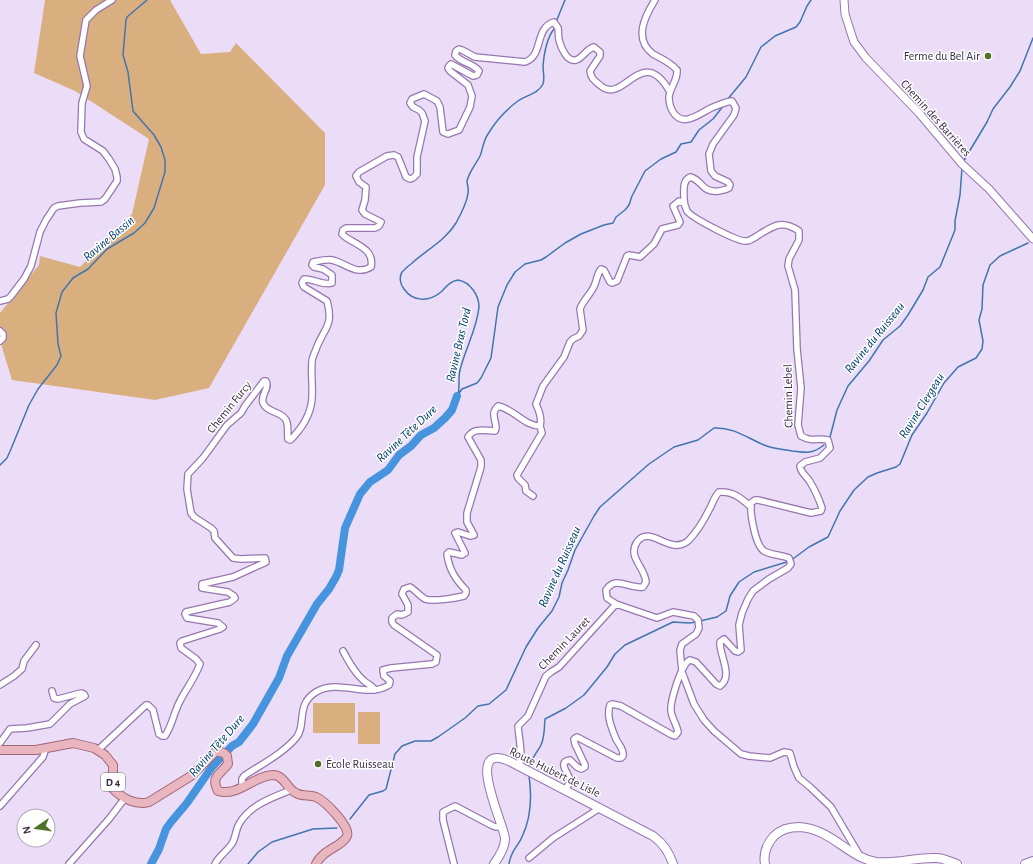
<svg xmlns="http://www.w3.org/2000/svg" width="1033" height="864" font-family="'Alegreya Sans',sans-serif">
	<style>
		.green { fill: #daaf80 }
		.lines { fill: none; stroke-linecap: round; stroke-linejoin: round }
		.stream { stroke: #4275af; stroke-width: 1.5 }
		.river { stroke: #4694dd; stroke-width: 8 }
		.minor-casing { stroke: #9776b1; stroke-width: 8 }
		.tertiary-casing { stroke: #9776b1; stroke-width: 9 }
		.secondary-casing { stroke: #9776b1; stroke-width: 10 }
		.primary-casing { stroke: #a26678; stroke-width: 10 }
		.minor { stroke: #fff; stroke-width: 5.5 }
		.tertiary { stroke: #fff; stroke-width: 7 }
		.secondary { stroke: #fff; stroke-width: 8 }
		.primary { stroke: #e9b6bf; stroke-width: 8 }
		.poi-dot { fill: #517027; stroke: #fff; stroke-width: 1.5 }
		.labels { text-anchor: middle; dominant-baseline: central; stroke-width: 3; stroke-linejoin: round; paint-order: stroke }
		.shield { fill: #fff; stroke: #756b7d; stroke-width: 1 }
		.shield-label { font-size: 11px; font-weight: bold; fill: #3a2c45 }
		.poi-label { font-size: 12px; fill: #3a2c45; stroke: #fff; text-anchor: end }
		.street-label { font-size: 12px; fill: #3a2c45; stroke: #fff }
		.water-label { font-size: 13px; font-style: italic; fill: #023e6d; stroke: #fff }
	</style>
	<rect width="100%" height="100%" fill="#ebddf7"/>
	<!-- green -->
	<path class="green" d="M45 0H170L201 54 230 52 236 43 325 133V185L209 388 155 400 12 380 0 341V313L39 265 40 256 80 267 132 214 149 139 75 91 34 73Z
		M313 703H355V733H313Z
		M358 712H380V744H358Z"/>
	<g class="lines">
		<!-- stream -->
		<path class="stream" d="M556 22 565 0
			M727 100 746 77 761 47 775 36 796 27 800 22 807 6 811 0
			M963 162 987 122 993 109 1010 87 1020 71 1033 38
			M458 395C460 387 458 378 460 370 465 349 477 329 479 307 479 295 470 282 458 280 450 281 446 287 441 292 429 302 413 302 404 289 400 284 399 277 402 272 405 269 408 266 411 264 426 250 445 241 456 223 461 214 467 203 468 193 469 188 467 185 467 181 469 172 476 164 480 156 483 149 483 141 488 134 495 122 507 109 518 101 526 95 538 94 543 84 545 78 543 72 543 66 544 54 547 38 554 29
			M457 396 462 389 477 383 481 378 491 358 498 307 507 285 515 272 525 264 541 260 546 257 565 243 581 234 604 225 613 223 616 217 625 210 629 205 632 196 645 171 661 159 676 152 681 144 691 142 699 130 713 119 724 105
			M830 437 837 410 848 386 869 361 883 340 900 326 908 315 923 290 928 277 940 267 955 230V221L960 195 962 168
			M0 465 7 458 11 449 29 405 38 389 57 365 61 356 58 344 56 313 62 292 73 278 88 269 107 249 134 233 145 223 154 208 165 172V160L161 147 154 135 133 111 128 72 123 55 126 20 127 17 147 0
			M700 621 717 617 726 611 730 596 739 582 754 572 790 561 809 547 828 537 840 511 854 490 868 477 877 473 896 467 900 464 912 435 927 413 944 383 958 367 976 358 982 349 983 341 979 320 982 309 983 285 990 265 1000 256 1028 243
			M529 767C531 758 537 753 541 745 545 736 544 728 545 719L566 708 584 695 607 667 615 654 625 645 673 622 689 623 697 622
			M350 819 369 795 383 791 386 789 395 754 402 746 415 741H431L438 737 465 718 478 706 489 704 506 690 526 647 538 628 552 611 559 597 562 583 568 570 575 550 594 516 600 507 649 464 674 447 698 440 714 428C734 427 747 438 764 445 773 449 782 449 792 451 806 452 811 455 824 445
			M248 864 258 852 272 842 313 829 337 828
			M509 864C511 850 517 848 522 837 531 818 532 796 529 776"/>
		<!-- river -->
		<path class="river" d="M151 864 159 849 166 829 171 822 187 803 212 767 232 746 239 742 253 724 279 678 287 656 317 604 329 589 336 577 339 570 345 528 360 494 370 482 388 470 399 455 411 446 421 435 434 428 445 418 452 410 457 396"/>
		<!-- minor casing -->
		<g class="minor-casing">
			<path id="minor" d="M0 301 8 299 11 296 24 279 31 266 40 232 46 220 54 208 58 206 80 203 101 202 105 199 117 181V177L115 169 109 159 103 151 84 139 81 132 82 103 87 86 80 56 86 20 96 10 112 0
				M0 331 3 334V338L0 341
				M533 496 526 491 525 485 518 478 517 475 540 436 542 433 540 426
				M751 507C741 498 733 491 719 492 714 497 713 503 709 510 704 520 696 533 688 541 670 556 650 524 637 542 627 557 645 567 646 582L643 587C628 589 616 575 606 590L607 598 616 604 654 617 657 618 673 612 694 616 698 620 699 628 696 634 682 644 680 650 682 672 694 704 704 720 714 731 741 754 749 756 770 758 784 752 790 753 794 767 799 778 810 787 831 807 860 856
				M343 651C349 662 354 672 363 680 367 684 372 685 375 690
				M0 685 14 676 22 669 24 661 36 645
				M0 743 10 729 27 728 50 724 70 704 85 696 84 694 81 693 58 699 54 698 52 691
				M98 750 146 705H148L153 710 159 734 162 736H165C172 726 174 712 180 701 186 689 195 678 200 664L196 659 181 648 180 643 182 641 220 629 223 627 218 623 187 618 185 614 186 612 230 602 235 598 234 596 228 592 202 588V584L233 577 266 562 265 558 241 559 233 558 215 538 214 531 211 528 194 517 191 513 187 489 188 474 203 458 227 425 241 413 245 406 264 381H266C270 389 260 395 263 403 267 413 281 411 286 420 289 426 287 433 288 439L290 440C295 436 298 431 302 426 318 402 310 387 312 361 312 357 315 353 316 349 324 327 334 327 327 301L304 287 302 283 304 279C314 279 324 286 332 283V275L323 269 314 267 312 265 313 262C319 261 326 259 332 260 346 263 356 276 371 267 375 249 356 245 344 236L342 234 343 230 346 228H375L379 226 381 222 365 214 362 210 365 200 366 187 359 182 356 176 359 172 387 156 394 155 398 157 406 177 410 179 413 178 417 174V157L425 121 422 113 419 110 413 107 410 103 412 99 424 94 437 101 440 107 443 132 448 134 459 130 470 107 472 96 468 85 450 71 448 68 449 66 451 64 473 76 477 75 479 71C473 63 461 63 455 55L456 51 459 49 462 50 475 57 525 62C544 56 534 28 554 22 555 24 557 26 558 28 559 32 558 36 559 40 561 48 567 62 576 60 583 58 586 49 594 47L600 52V56L590 71C591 79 595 81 601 86 624 105 642 42 670 92
				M519 766C523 753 519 739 518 726L528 716 546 676 551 672 559 667 616 604
				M242 787V779L244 776C262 764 282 754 296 738 307 725 295 705 316 692 339 678 367 699 389 685L390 681 384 676 383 670 391 668 432 664 436 662 437 655 394 625 392 622V618L397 614 402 615 408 612V605L402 594 404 589 410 587C415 590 420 596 425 599 433 602 456 598 464 596L466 593V590C455 579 449 569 447 554L449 552 462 555 465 553 455 533 458 532 470 536 474 535 467 522V513L481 467V460L468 437C474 427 485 431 495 431L496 428C496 419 490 414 498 406 514 409 524 426 540 426 542 418 539 411 536 404L543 386 564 357 570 342 573 339 579 336 583 330 580 309C583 300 592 293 595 284 597 279 597 274 601 269L604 270 610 282 612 283 617 281 627 256 629 255 640 257 654 244 662 229 678 225 680 222 673 206 679 201 684 203
				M565 790C566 788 569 785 570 781 570 774 556 762 570 760L577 767 581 769 585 767V765L575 744 574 739 577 737 617 758H621L623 756C624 749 619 745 616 739 612 729 606 716 610 705L612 704 621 706 672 735 675 736 678 732C677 725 672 719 671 711 670 702 681 664 690 660L696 662 716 684 720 686C734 676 719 655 720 642L724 639 735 651 738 652 741 650 739 625 742 613 748 599 753 591 769 579 788 568 791 564 789 558C781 555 771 555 764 551 755 545 750 513 751 503L755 500H758L811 513 821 511 822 508C819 499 815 490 810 482 807 476 801 474 800 466L805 462 820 458 830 448 828 440C817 437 814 443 801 436L798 425 801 388 797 349 795 290 788 266 789 259 799 240V231C782 219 773 226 757 236 754 238 750 241 746 241 738 242 692 218 687 211 685 207 684 203 684 199 684 191 682 181 690 177 703 180 701 193 719 191 723 190 726 190 729 188L730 185 728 182 715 176 711 171 709 154 713 144 734 115 736 108 732 101C725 102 718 105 711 108 699 114 683 128 673 112 670 107 669 102 669 97 670 87 678 80 677 70 670 62 662 59 653 54 633 39 645 16 655 0
				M0 806 43 757 46 748
				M529 858 553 838 600 808
				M69 864 109 819 125 798
				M215 864C219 856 226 852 231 845 236 839 235 831 239 824 250 805 271 798 291 790
				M454 864 443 820V812L455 806 493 826 496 827 502 826"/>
		</g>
		<!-- tertiary casing -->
		<g class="tertiary-casing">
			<path id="tertiary" d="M844 0 845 14 851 33 854 42 866 58 919 113 962 164 989 189 1033 239"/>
		</g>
		<!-- secondary casing -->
		<g class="secondary-casing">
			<path id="secondary" d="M494 864C499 857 505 848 505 839 505 826 461 738 511 762L653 836C663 843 669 852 673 864
				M765 864C763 853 767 844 774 836 781 829 790 827 799 827 832 829 847 857 876 862 897 864 916 857 937 858 943 858 951 862 957 864
				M1025 864 1033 861"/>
		</g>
		<!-- primary casing -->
		<g class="primary-casing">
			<path id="primary" d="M0 750H36L73 743 94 748 105 755 113 765V789C122 798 136 806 149 802L191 776 215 752C220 751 224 752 227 756L228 764C221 774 210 776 218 791 238 797 253 776 273 775 284 775 287 789 296 793 302 797 310 794 316 797 325 801 351 827 347 836 342 847 323 849 316 864"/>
		</g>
		<!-- minor -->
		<use href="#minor" class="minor"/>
		<!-- tertiary -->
		<use href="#tertiary" class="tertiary"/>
		<!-- secondary -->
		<use href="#secondary" class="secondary"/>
		<!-- primary -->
		<use href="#primary" class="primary"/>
	</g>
	<!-- markers -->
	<g class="poi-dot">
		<circle cx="988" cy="56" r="4"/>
		<circle cx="318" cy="764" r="4"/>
	</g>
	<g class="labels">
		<!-- shield labels -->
		<rect class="shield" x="101" y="773" width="24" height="18" rx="3"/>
		<g class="shield-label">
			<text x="113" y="782">D 4</text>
		</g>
		<!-- poi labels -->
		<g class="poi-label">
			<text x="980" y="56">Ferme du Bel Air</text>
			<text x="326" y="764" text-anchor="start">École Ruisseau</text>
		</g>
		<!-- street labels -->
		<g class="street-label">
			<text transform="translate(936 118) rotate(48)">Chemin des Barrières</text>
			<text transform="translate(788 396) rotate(-91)">Chemin Lebel</text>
			<text transform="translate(229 407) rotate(-51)">Chemin Furcy</text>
			<text transform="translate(564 643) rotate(-46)">Chemin Lauret</text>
			<text transform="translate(555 772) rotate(26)">Route Hubert de Lisle</text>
		</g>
		<!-- water labels -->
		<g class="water-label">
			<text transform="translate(109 239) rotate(-40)">Ravine Bassin</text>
			<text transform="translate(875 338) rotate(-51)">Ravine du Ruisseau</text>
			<text transform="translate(459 345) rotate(-77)">Ravine Bras Tord</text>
			<text transform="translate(922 406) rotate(-58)">Ravine Clergeau</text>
			<text transform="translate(407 434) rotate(-43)">Ravine Tête Dure</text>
			<text transform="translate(560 567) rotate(-66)">Ravine du Ruisseau</text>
			<text transform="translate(217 746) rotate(-49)">Ravine Tête Dure</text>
		</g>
	</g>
	<!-- north arrow -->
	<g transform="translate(36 828) rotate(257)"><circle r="19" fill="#ffffff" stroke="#b0abb5"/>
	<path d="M0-3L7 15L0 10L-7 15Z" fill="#517027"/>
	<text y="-6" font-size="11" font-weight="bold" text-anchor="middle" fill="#3a2c45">N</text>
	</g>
</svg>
